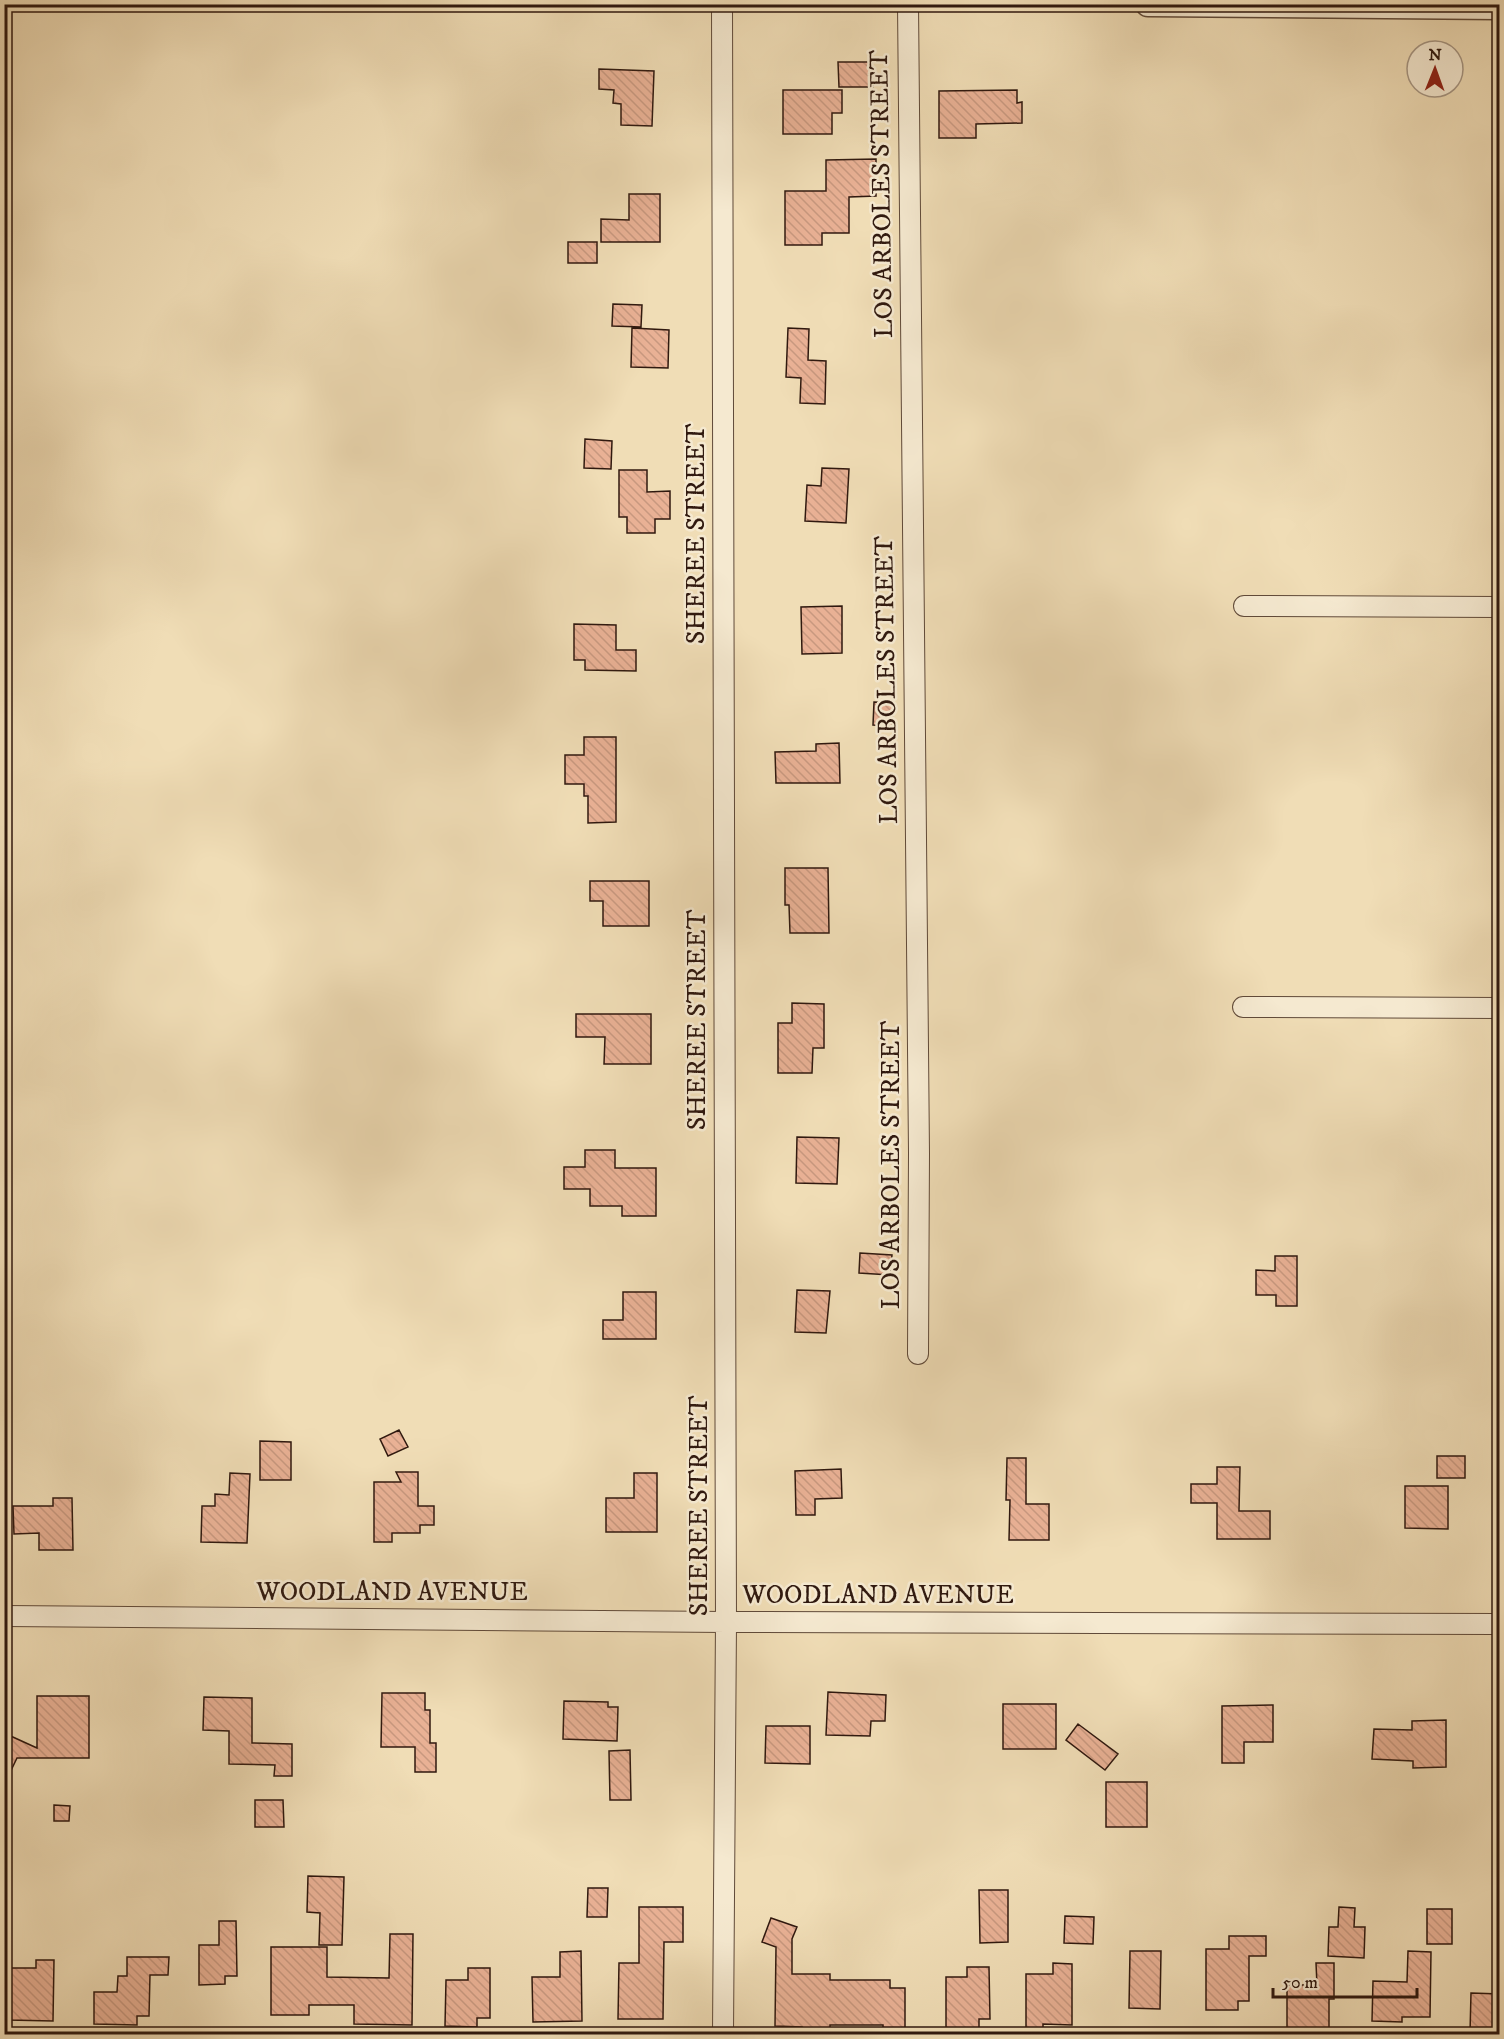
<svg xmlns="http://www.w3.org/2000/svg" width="1504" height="2039" font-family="'IM FELL DW Pica',serif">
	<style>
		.building { fill: url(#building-back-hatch); stroke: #30190f; stroke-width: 1.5 }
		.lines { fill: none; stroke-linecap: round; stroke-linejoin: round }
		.minor-casing { stroke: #604a39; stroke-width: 22 }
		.tertiary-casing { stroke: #604a39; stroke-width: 27 }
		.minor { stroke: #f5e9d0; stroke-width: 20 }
		.tertiary { stroke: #f5e9d0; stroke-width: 24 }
		.labels { text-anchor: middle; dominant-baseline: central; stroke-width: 5; stroke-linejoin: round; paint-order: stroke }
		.street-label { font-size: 26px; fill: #30190f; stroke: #f5e9d0 }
	</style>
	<defs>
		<pattern id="building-back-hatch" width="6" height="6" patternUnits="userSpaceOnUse" patternTransform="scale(1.5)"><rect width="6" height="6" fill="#e9b195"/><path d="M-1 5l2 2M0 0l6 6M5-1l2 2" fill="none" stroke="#c8987f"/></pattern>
	</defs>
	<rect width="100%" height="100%" fill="#f0ddb6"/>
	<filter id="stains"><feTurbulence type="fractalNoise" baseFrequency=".00333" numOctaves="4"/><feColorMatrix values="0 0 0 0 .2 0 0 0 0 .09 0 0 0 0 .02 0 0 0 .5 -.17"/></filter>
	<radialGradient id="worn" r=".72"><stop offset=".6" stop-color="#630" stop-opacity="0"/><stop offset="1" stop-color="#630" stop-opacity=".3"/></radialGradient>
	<!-- building -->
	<path class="building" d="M838 62H872L873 87H839Z
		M599 69 654 71 652 126 621 125V104L613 103 614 90 599 89Z
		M783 90H842V113H832V134H783Z
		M1017 90V103L1022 102V123L976 124V138H939V91Z
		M876 159V196L849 197V233H822V245H785V191H826V160Z
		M629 194H660V242H601V219L629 220Z
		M568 242H597V263H568Z
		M613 304 642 305 641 327 612 326Z
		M632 328 669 330 668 368 631 367Z
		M788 328 809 329 808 360 826 361 825 404 800 403 801 378 786 377Z
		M585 439 612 441 611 469 584 468Z
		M822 468 849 469 846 523 805 521 807 485 821 486Z
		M619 470H647V492L670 491V519H655V533H627V517H619Z
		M842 606V653L802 654 801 607Z
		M574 624 616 625V650H636V671L585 670V660H574Z
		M874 702 893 703 892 726 873 725Z
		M584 737H616V822L588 823V796H584V784H565V755H584Z
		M839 743 840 783H776L775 752 816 751V744Z
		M785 868H828L829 933H790L789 905H785Z
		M590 881H649V926H603V901H590Z
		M792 1003 824 1004V1048H813L812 1073H778V1023H792Z
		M576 1014H651V1064H604L605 1037H576Z
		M797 1137 839 1138 837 1184 796 1183Z
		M585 1150H615V1168H656V1216H622V1206H590V1189H564V1167H585Z
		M860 1253 892 1255 890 1275 859 1273Z
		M1275 1256H1297V1306H1276V1295H1256V1270L1275 1271Z
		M797 1290 830 1291 826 1333 795 1332Z
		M623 1292H656V1339H603V1320H623Z
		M399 1430 408 1447 388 1456 380 1439Z
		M260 1441 291 1442V1480H260Z
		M1437 1456H1465V1478H1437Z
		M1007 1458H1026V1504H1049V1540H1009L1010 1500H1006Z
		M1217 1467H1240L1239 1511H1270V1539H1217V1503H1191V1484H1217Z
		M841 1469 842 1498 815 1499V1515H796L795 1471Z
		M396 1472H418V1506H434V1525H420V1533H392V1542H374V1482H401Z
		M230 1473 250 1474 247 1543 201 1542 202 1506H215V1494L229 1495Z
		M634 1473H657V1532H606V1498H634Z
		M1405 1486H1448V1529L1405 1528Z
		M53 1498H72L73 1550H39V1533L14 1534 13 1506H53Z
		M828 1692 886 1695 885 1721H871L870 1736 826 1735Z
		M382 1693H425V1710H430V1743H436V1772H415V1747H381Z
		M37 1696H89V1758H17L4 1785V1733L37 1748Z
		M204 1697 252 1698V1743L292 1744V1776H274L275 1765 229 1764V1731L203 1730Z
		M564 1701 608 1702V1707H618L617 1741 563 1739Z
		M1003 1704H1056V1749H1003Z
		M1273 1705V1742H1244V1763H1222V1706Z
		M1446 1720V1767L1413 1768V1761L1372 1759 1374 1729 1412 1730V1721Z
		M1078 1724 1118 1754 1105 1770 1066 1740Z
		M766 1726H810V1764L765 1763Z
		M630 1750 631 1800H610L609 1751Z
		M1106 1782H1147V1827H1106Z
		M255 1800H283L284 1827H255Z
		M54 1805 70 1806 69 1821H54Z
		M308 1876 344 1877 342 1945H319L320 1913 307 1912Z
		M588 1888H608L607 1917H587Z
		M979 1890H1008V1942L980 1943Z
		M639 1907H683V1942H664L663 2019H618L619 1963H639Z
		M1339 1907 1355 1908 1354 1927H1365L1364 1958 1328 1956 1329 1927H1338Z
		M1427 1909H1452V1944H1427Z
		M1065 1916 1094 1917 1093 1944 1064 1943Z
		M771 1918 797 1927 792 1939V1974H830V1980H890V1988H905V2030H883V2025H830V2030L802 2029V2027L775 2026 776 1947 762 1942Z
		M219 1921H236L237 1976H225V1984L199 1985V1945H219Z
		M390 1934H413L412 2025 354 2024V2005H309V2015H271V1947H327V1977L389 1978Z
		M1229 1936H1266V1956H1249V2001H1238V2010H1206V1949H1229Z
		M581 1951 582 2021 533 2022 532 1977H560V1952Z
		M1130 1951H1161L1160 2009 1129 2008Z
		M1408 1951 1431 1952 1430 2017H1402V2022L1372 2021 1373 1981 1407 1982Z
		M127 1957H169L168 1975H150L149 2016H137V2025L94 2024V1992H117L118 1976H127Z
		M36 1960H54L53 2021 8 2020V1968H36Z
		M1053 1963 1072 1964V2025L1043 2024V2030H1026V1974H1053Z
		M1316 1963H1334V1999H1329V2029H1287V1985H1317Z
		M967 1967H989L990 2019H979V2030H946V1977H967Z
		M468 1968H490V2018H477V2027L445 2026 446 1980H468Z
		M1471 1993 1500 1994V2034L1470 2033Z"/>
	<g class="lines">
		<!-- minor casing -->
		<g class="minor-casing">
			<path id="minor" d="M722 4 726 1622 723 2034
				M908 4 919 1153 918 1354
				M1244 606 1500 607
				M1243 1007 1500 1008
				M4 1616 726 1622 1500 1624"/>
		</g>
		<!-- tertiary casing -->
		<g class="tertiary-casing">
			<path id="tertiary" d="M1148 4 1500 7"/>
		</g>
		<!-- minor -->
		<use href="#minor" class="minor"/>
		<!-- tertiary -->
		<use href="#tertiary" class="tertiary"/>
	</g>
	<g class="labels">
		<!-- street labels -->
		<g class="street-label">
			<text transform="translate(882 194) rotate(-91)">LOS ARBOLES STREET</text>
			<text transform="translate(696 534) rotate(-90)">SHEREE STREET</text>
			<text transform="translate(887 680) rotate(-91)">LOS ARBOLES STREET</text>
			<text transform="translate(697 1020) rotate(-90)">SHEREE STREET</text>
			<text transform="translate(891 1165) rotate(-90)">LOS ARBOLES STREET</text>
			<text transform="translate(699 1506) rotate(-90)">SHEREE STREET</text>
			<text x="392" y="1592">WOODLAND AVENUE</text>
			<text x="878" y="1595">WOODLAND AVENUE</text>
		</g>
	</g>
	<!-- margin -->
	<rect width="1504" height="2039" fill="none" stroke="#f0ddb6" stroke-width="24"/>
	<rect x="6" y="6" width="1492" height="2027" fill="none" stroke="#30190f" stroke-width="3"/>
	<rect x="12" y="12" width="1480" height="2015" fill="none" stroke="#30190f" stroke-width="1.5"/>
	<!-- north arrow -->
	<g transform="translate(1435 69) rotate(1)"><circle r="28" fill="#f5e9d0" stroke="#a69683" stroke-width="1.5"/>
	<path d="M0-4.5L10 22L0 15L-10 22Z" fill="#8f2418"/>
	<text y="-9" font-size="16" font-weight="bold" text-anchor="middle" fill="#30190f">N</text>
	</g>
	<!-- scale -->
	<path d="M1273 1988v9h144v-9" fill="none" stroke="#30190f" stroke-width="3"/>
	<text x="1282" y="1988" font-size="18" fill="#30190f" stroke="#f5e9d0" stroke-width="4.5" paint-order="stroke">50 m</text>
	<rect width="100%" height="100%" filter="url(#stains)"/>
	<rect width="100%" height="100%" fill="url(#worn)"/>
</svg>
